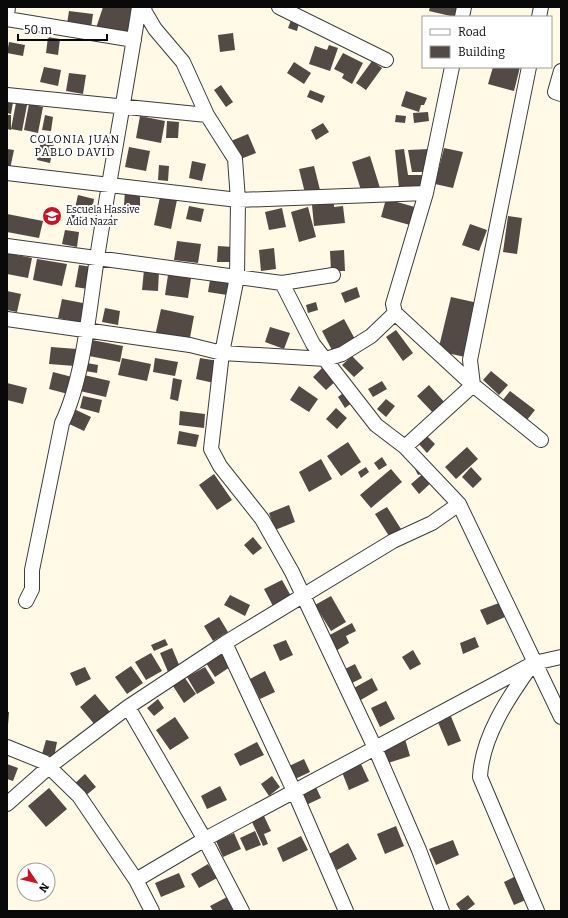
<svg xmlns="http://www.w3.org/2000/svg" width="568" height="918" font-family="Bitter,serif">
	<style>
		.building { fill: #534a45 }
		.lines { fill: none; stroke-linecap: round; stroke-linejoin: round }
		.minor-casing { stroke: #3c3c3c; stroke-width: 16 }
		.minor { stroke: #fff; stroke-width: 14 }
		.labels { text-anchor: middle; dominant-baseline: central; stroke-width: 4; stroke-linejoin: round; paint-order: stroke }
		.poi-label { font-size: 10px; fill: #090909; stroke: #fff; text-anchor: start }
		.neighbourhood-label { font-size: 11px; letter-spacing: 1px; fill: #090909; stroke: #fff }
	</style>
	<rect width="100%" height="100%" fill="#fff9e6"/>
	<!-- building -->
	<path class="building" d="M103 7H133L130 32 96 28Z
		M430 7H458L455 17 429 11Z
		M69 11 93 14 91 28 67 24Z
		M291 20 299 23 297 31 288 28Z
		M233 33 235 50 220 52 218 35Z
		M48 37 60 39 58 55 46 53Z
		M9 42 25 45 23 56 7 53Z
		M329 45 338 48 330 71 309 64 315 46 327 50Z
		M343 53 363 63 352 84 342 78 344 74 334 69Z
		M372 61 382 68 366 90 356 83Z
		M294 62 311 73 304 84 287 73Z
		M44 67 61 70 58 86 40 82Z
		M493 67H520L514 91 488 84Z
		M69 73 86 75 83 94 66 91Z
		M221 85 233 102 226 107 214 90Z
		M310 90 325 96 322 103 307 97Z
		M406 91 427 98 424 105H421L419 112 401 106Z
		M7 101 13 102 11 114 7 113Z
		M16 103 27 105 22 131 11 129Z
		M29 104 43 107 38 133 24 130Z
		M428 112 429 121 414 123 413 113Z
		M7 115H11V130L7 129Z
		M45 115 53 117 51 131 42 130Z
		M396 115 406 116 405 123 395 122Z
		M140 116 165 121 161 143 136 138Z
		M167 121 179 122 178 138H166Z
		M323 123 329 132 316 140 311 130Z
		M248 134 256 153 238 160 231 141Z
		M41 140 54 143 50 163 37 160Z
		M129 147 150 151 146 171 125 167Z
		M444 148 463 152 453 188 435 184Z
		M7 149 14 150 10 169 7 168Z
		M404 149 408 175H424V188H399L395 150Z
		M429 149 425 172H412L408 150Z
		M370 156 380 188 361 190 352 162Z
		M192 161 206 164 202 181 189 178Z
		M159 165 169 166 168 181 158 180Z
		M314 166 320 190 305 193 299 169Z
		M125 191 140 192V206L124 205Z
		M78 195 94 199 91 215 74 212Z
		M160 197 177 200 171 229 154 225Z
		M386 199 415 207 410 225 381 217Z
		M334 203V207L343 206 345 223 314 226 312 205Z
		M189 206 204 209 201 222 186 219Z
		M308 207 316 237 299 242 291 212Z
		M282 208 286 227 269 230 265 212Z
		M7 214 43 221 39 238 7 232Z
		M69 214 85 217 83 226 68 223Z
		M508 216 522 218 517 254 503 252Z
		M470 224 487 230 479 251 462 245Z
		M65 230 79 232 77 247 62 244Z
		M177 241 201 244 198 263 174 260Z
		M218 246 233 247 232 262H217Z
		M274 248 276 269 261 271 259 250Z
		M344 250 345 271H331L330 251Z
		M7 253 32 258 28 278 7 274Z
		M37 259 67 264 62 286 33 280Z
		M79 265 92 267 88 289 75 287Z
		M144 270 159 271 158 291 142 290Z
		M168 275 191 278 188 298 165 295Z
		M210 280 229 283 227 295 208 292Z
		M357 287 360 297 345 303 341 293Z
		M7 291 21 294 17 312 7 310Z
		M451 297 478 303 465 357 438 351Z
		M62 299 88 304 84 323 58 318Z
		M316 302 318 310 308 313 306 305Z
		M105 308 120 311 118 325 102 322Z
		M161 309 194 316 189 343 155 336Z
		M344 319 356 341 334 354 322 331Z
		M270 327 290 333 284 349 265 342Z
		M396 330 413 353 403 361 386 337Z
		M92 340 123 346 120 362 89 356Z
		M51 347 77 349 75 366 49 364Z
		M352 356 364 368 354 377 342 365Z
		M122 358 151 364 147 381 118 375Z
		M155 358 178 362 175 376 153 372Z
		M200 358 218 361 214 383 196 379Z
		M87 363 98 365 97 373 85 371Z
		M324 366 337 380 326 390 313 377Z
		M491 371 508 385 499 395 483 380Z
		M53 372 72 377 68 394 49 389Z
		M84 375 110 381 106 397 80 391Z
		M173 378 182 380 178 401 170 399Z
		M382 381 387 389 373 397 368 389Z
		M7 383 27 388 23 404 7 400Z
		M429 385 446 404 435 415 417 396Z
		M299 386 318 399 309 412 290 400Z
		M346 391 353 402 345 408 338 397Z
		M510 391 535 410 527 420 502 401Z
		M83 396 102 400 99 413 80 408Z
		M386 399 395 406 386 417 377 409Z
		M72 408 91 417 84 431 65 422Z
		M336 408 347 418 337 429 326 419Z
		M180 411 205 414 204 428 179 425Z
		M179 431 199 435 196 447 177 444Z
		M427 436 435 444 427 453 419 444Z
		M348 442 361 462 341 476 327 456Z
		M467 447 478 459 456 479 445 467Z
		M382 457 387 465 379 470 374 463Z
		M321 459 332 479 309 492 299 472Z
		M421 464 433 481 419 494 411 484 425 472 418 475 414 467Z
		M366 467 369 472 361 478 358 472Z
		M471 467 482 479 473 488 462 477Z
		M391 469 402 482 371 508 360 495Z
		M214 474 232 500 217 510 199 485Z
		M289 505 295 522 275 530 269 513Z
		M387 507 401 529 389 536 375 514Z
		M253 537 262 548 253 555 244 545Z
		M282 580 291 596 273 606 264 589Z
		M230 595 250 605 245 616 224 605Z
		M331 596 346 622 331 631 315 605Z
		M499 603 505 617 487 625 480 610Z
		M219 617 228 632 213 641 204 626Z
		M352 623 356 631 346 636 349 643 334 652 326 637Z
		M475 637 479 647 463 654 460 643Z
		M165 639 168 645 154 651 151 645Z
		M286 640 293 655 280 661 273 645Z
		M172 648 180 667 168 672 160 653Z
		M413 650 421 664 410 670 402 657Z
		M151 653 162 671 146 680 135 662Z
		M221 653 230 667 215 677 206 663Z
		M355 664 362 678 350 684 343 670Z
		M131 666 143 683 127 694 115 677Z
		M85 667 91 679 76 686 70 673Z
		M205 667 215 683 197 694 187 677Z
		M265 671 275 692 260 699 250 679Z
		M185 678 196 694 184 703 173 686Z
		M372 678 378 690 359 701 352 689Z
		M95 694 110 712 95 725 80 707Z
		M158 699 164 708 154 716 147 708Z
		M386 701 395 719 380 727 371 708Z
		M7 712H9L8 725 7 724Z
		M450 714 461 741 448 746 437 720Z
		M175 717 189 738 170 750 156 730Z
		M405 739 410 756 388 763 383 745Z
		M46 740 57 742 54 757 42 754Z
		M257 742 264 755 240 766 234 754Z
		M304 759 310 772 293 780 287 767Z
		M7 764 18 768 13 781 7 779Z
		M361 764 369 781 349 790 342 772Z
		M85 774 96 787 84 797 73 785Z
		M272 776 280 787 269 796 261 784Z
		M315 785 321 798 304 806 298 794Z
		M220 786 227 800 207 809 201 796Z
		M49 788 67 809 46 827 28 806Z
		M264 816 271 831 264 834 268 844 263 846 252 822Z
		M396 826 404 846 385 854 377 834Z
		M255 831 261 845 246 851 240 838Z
		M234 833 241 849 223 857 216 841Z
		M301 836 308 850 283 862 277 848Z
		M453 840 459 855 436 865 429 849Z
		M348 843 357 859 337 870 329 854Z
		M208 864 217 878 199 888 191 874Z
		M179 873 185 887 161 897 155 883Z
		M518 875 528 899 514 905 504 882Z
		M468 895 475 904 466 911H461L456 904Z
		M229 896 235 909 230 911H213L210 906Z"/>
	<g class="lines">
		<!-- minor casing -->
		<g class="minor-casing">
			<path id="minor" d="M144 7 145 12 155 29 183 62 207 115 235 159 238 200 237 277 222 353 211 449 220 466 262 519 292 572 375 748 419 850 442 911
				M279 7 386 60
				M7 15 8 7
				M462 17 464 7
				M539 17 541 7
				M7 19 134 40
				M452 67 426 193 393 304 395 313 473 385 470 360 529 67
				M561 71 555 92 561 94
				M7 95 207 115
				M7 173 238 200 426 193
				M7 246 282 283 313 344 376 425 405 447 459 504 561 717
				M282 283 333 275
				M7 319 190 345 222 353 326 359 342 354 371 336 395 313
				M405 447 473 385 541 440
				M26 601 32 589V570L62 423C84 377 89 309 97 258 110 174 126 91 139 7
				M225 643 294 791 346 911
				M531 666C508 698 482 737 480 777L537 911
				M128 707 205 840 242 911
				M7 747 44 762 79 796 136 880 152 911
				M7 804 50 766 128 707 225 643 393 541 432 523 459 504
				M136 880 207 838 534 663 561 657"/>
		</g>
		<!-- minor -->
		<use href="#minor" class="minor"/>
	</g>
	<!-- icons -->
	<defs>
		<g id="school-disc" transform="scale(1)"><circle r="9.5" fill="#c51626" stroke="#fff"/><path d="M0-5L7-2L0 1L-7-2ZM-4 1L0 2.5L4 1V4Q0 6-4 4Z" fill="#fff"/></g>
	</defs>
	<g fill-rule="evenodd">
		<use href="#school-disc" x="52" y="216"/>
	</g>
	<g class="labels">
		<!-- poi labels -->
		<g class="poi-label">
			<text x="66" y="210">Escuela Hassive<tspan x="66" dy="12">Adid Nazar</tspan></text>
		</g>
		<!-- neighbourhood labels -->
		<g class="neighbourhood-label">
			<text x="75" y="139">COLONIA JUAN<tspan x="75" dy="13">PABLO DAVID</tspan></text>
		</g>
	</g>
	<!-- border -->
	<rect width="568" height="918" fill="none" stroke="#090909" stroke-width="16"/>
	<!-- legend -->
	<rect x="422" y="16" width="130" height="52" fill="#ffffff" stroke="#9d9d9d"/>
	<rect x="430" y="29" width="20" height="6" fill="#ffffff" stroke="#9d9d9d"/>
	<text x="458" y="36" font-size="12" fill="#090909">Road</text>
	<rect x="430" y="46" width="20" height="12" fill="#534a45" stroke="#9d9d9d"/>
	<text x="458" y="56" font-size="12" fill="#090909">Building</text>
	<!-- north arrow -->
	<g transform="translate(36 882) rotate(125)"><circle r="19" fill="#ffffff" stroke="#9d9d9d"/>
	<path d="M0-3L7 15L0 10L-7 15Z" fill="#c51626"/>
	<text y="-6" font-size="11" font-weight="bold" text-anchor="middle" fill="#090909">N</text>
	</g>
	<!-- scale -->
	<path d="M18 34v6h89v-6" fill="none" stroke="#090909" stroke-width="2"/>
	<text x="24" y="34" font-size="12" fill="#090909" stroke="#ffffff" stroke-width="3" paint-order="stroke">50 m</text>
</svg>
